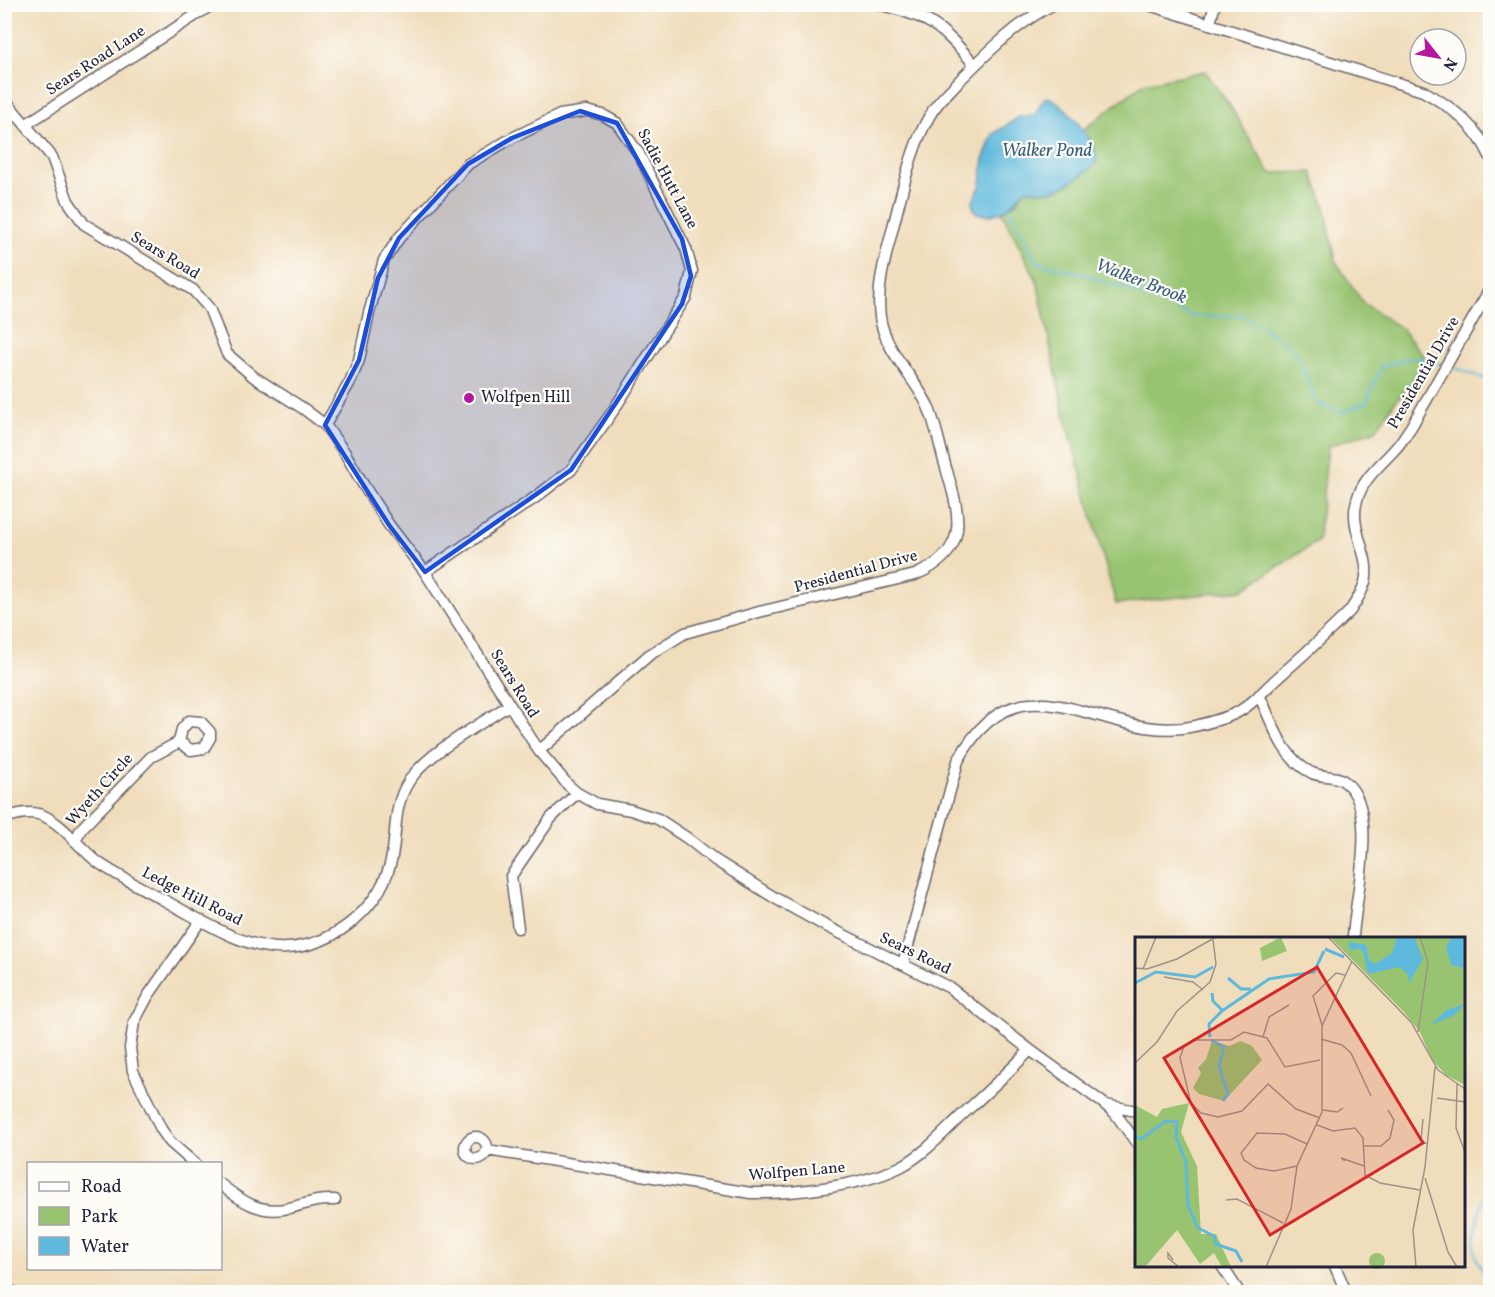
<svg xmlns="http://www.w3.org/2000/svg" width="1495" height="1297" font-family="Vollkorn,serif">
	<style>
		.green { fill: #98c471; stroke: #5d7356; stroke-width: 1.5 }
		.water { fill: #5eb9dc; stroke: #406e8c; stroke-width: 1.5 }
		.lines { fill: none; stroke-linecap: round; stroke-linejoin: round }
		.stream { stroke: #5eb9dc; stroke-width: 2 }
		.minor-casing { stroke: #6a6368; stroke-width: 13 }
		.minor { stroke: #fff; stroke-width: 10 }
		.marked { fill: #1d4ed8; fill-opacity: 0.2; stroke: #1d4ed8; stroke-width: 4.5; stroke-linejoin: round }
		.poi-dot { fill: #b5179e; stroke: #fdfcf7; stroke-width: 2 }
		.labels { text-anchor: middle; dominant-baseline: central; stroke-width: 4.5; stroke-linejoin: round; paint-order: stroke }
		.street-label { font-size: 16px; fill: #22223b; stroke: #fdfcf7 }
		.poi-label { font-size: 16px; fill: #22223b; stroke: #fdfcf7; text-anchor: start }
		.water-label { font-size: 18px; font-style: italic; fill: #3a5e7b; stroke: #fdfcf7 }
		.inset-river { fill: none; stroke: #5eb9dc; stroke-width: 3 }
		.inset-road { fill: none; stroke: #9e9288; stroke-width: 1.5 }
		.view { fill: #d62828; fill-opacity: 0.15; stroke: #d62828; stroke-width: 3 }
		.inset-edge { fill: none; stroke: #22223b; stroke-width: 3 }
	</style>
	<rect width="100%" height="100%" fill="#fdfcf7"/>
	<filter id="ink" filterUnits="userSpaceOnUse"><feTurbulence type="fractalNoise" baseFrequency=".0167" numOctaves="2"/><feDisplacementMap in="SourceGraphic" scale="12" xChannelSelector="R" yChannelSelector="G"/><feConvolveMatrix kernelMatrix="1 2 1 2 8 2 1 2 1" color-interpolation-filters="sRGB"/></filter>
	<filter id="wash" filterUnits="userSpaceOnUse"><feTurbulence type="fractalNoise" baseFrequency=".008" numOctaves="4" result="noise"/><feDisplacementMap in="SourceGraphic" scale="24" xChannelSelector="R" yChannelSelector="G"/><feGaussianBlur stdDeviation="1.35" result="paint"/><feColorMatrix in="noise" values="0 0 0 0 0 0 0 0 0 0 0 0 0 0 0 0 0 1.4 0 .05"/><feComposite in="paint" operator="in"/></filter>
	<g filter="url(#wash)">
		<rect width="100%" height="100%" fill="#f0ddbc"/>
		<!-- green -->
		<path class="green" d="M1205 71 1230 106 1270 173 1312 172 1325 207 1336 262 1363 303 1402 329 1429 363 1394 403 1376 430 1328 446 1318 541 1242 590 1116 604 1063 408 1037 281 1002 212 1016 203 1024 191C1032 188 1039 192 1048 191 1073 189 1082 168 1095 148L1083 130 1144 83Z"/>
		<!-- water -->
		<path class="water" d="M1047 97C1062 100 1087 133 1094 147 1096 151 1096 157 1097 161 1089 172 1062 190 1048 191 1040 192 1032 188 1024 190 1013 206 998 220 977 213L973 207V201L981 185 984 157 993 134 1021 116 1035 115 1044 98Z"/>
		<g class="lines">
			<!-- stream -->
			<path class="stream" d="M1009 208 1038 263 1077 272 1142 295 1195 317 1243 315 1295 350 1317 403 1342 413 1366 402 1382 366 1415 357 1440 364
				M1453 367 1490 381
				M1490 1183C1481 1196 1472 1241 1476 1257 1478 1265 1486 1274 1490 1282"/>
		</g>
	</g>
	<g filter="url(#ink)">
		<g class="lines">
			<!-- minor casing -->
			<g class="minor-casing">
				<path id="minor" d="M877 4C930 17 939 24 975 65
					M1146 4 1423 91C1451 106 1477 127 1490 156
					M1210 23 1215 4
					M4 99 52 157 68 201 84 224 193 290 209 308 227 354 254 377 304 409 325 425 345 453 364 486 389 525 425 572 539 751 568 785 577 793 597 804 631 810 658 819 687 838 715 860 775 898 822 924 950 988 1030 1050 1103 1103 1115 1113 1136 1142
					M25 125 213 4
					M325 425 350 382 359 360 369 313 384 260 399 238 468 164 512 138 560 115 587 111 603 115 617 123 639 154 686 249 692 271 686 297 611 414 571 470 536 497 425 572
					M1259 695C1273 723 1281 758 1312 773 1323 778 1337 774 1346 783 1380 810 1354 901 1353 938
					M539 751 649 655 685 633 759 612 915 575C975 550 958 510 944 461 939 443 935 421 927 404 912 374 885 351 880 317 876 286 886 256 893 227 903 190 910 149 930 115 937 102 949 92 959 81 988 52 1018 22 1054 4
					M4 818C17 814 32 810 44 816 65 826 80 849 99 863 119 877 141 887 162 899 198 918 245 951 287 948 337 945 383 905 392 856 397 829 393 806 409 781 428 752 480 725 509 705
					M75 841 81 829 151 757 179 742 191 750 204 748 210 738V732L201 722 189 721 182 729 179 742
					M518 928 511 876 551 818 577 793
					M903 964 958 761C1021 643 1105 747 1195 726 1207 723 1223 719 1234 714 1248 708 1262 693 1273 682 1299 659 1325 636 1350 611 1356 602 1362 593 1365 582 1372 555 1348 530 1357 500 1363 478 1380 466 1395 449 1401 443 1406 434 1411 427L1490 289
					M1106 1105 1136 1111
					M465 1148a11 11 0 1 1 22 0a11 11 0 1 1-22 0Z
					M487 1150 751 1193C793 1194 862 1186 900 1167 925 1154 943 1133 963 1114 986 1093 1008 1073 1030 1050
					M195 1164 170 1142 161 1129 133 1071 130 1048 134 1022 148 996 201 920
					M220 1184C241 1201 261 1215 289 1208 307 1204 316 1199 335 1200
					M1222 1266 1239 1292
					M1335 1266 1346 1292
					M4 1292H14"/>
			</g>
			<!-- minor -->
			<use href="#minor" class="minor"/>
		</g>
	</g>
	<!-- marked area -->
	<path class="marked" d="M580 111 617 123 682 239 691 276 682 304 571 470 425 572 389 525 325 425 359 360 378 278 399 238 468 164 512 138Z"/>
	<!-- markers -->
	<circle class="poi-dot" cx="469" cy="398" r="6"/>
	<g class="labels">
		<!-- street labels -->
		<g class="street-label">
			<text transform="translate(96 61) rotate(-33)">Sears Road Lane</text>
			<text transform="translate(667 179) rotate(62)">Sadie Hutt Lane</text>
			<text transform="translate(165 256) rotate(31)">Sears Road</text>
			<text transform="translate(1424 373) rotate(-60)">Presidential Drive</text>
			<text transform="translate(856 572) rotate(-15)">Presidential Drive</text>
			<text transform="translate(514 684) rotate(58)">Sears Road</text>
			<text transform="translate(100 790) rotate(-48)">Wyeth Circle</text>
			<text transform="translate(192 897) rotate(27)">Ledge Hill Road</text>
			<text transform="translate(915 954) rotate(26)">Sears Road</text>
			<text transform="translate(797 1172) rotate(-5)">Wolfpen Lane</text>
		</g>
		<!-- poi labels -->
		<g class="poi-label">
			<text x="481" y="398">Wolfpen Hill</text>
		</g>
		<!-- water labels -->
		<g class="water-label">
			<text x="1047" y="151">Walker Pond</text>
			<text transform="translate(1141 282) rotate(21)">Walker Brook</text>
		</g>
	</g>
	<!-- overview -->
	<g transform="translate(1135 937)">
		<rect width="330" height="330" fill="#f0ddbc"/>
		<path d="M146 0 152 14 127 24 125 11ZM195 0H330V148L311 138 297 123 285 95 269 75ZM77 104 94 109 106 104 117 109 127 123 89 164 64 157 58 151 66 136 63 131 71 122ZM54 166 46 195 62 229 66 297H81L96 330H87L79 316 65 327 42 293 10 330H0V168L22 180 27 172ZM234 324a8 8 0 1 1 16 0a8 8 0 1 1-16 0Z" fill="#98c471"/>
		<path d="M262 0H279L288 22 274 46 272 36 264 30 233 37 228 15 224 11 216 14 214 8 215 5 231 8 234 23 240 27 257 16ZM316 0H330L329 31 316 28 311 11ZM330 67 318 79 295 88 312 73Z" fill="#5eb9dc"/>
		<path class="inset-river" d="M190 12 209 20M93 41 106 52H116M0 46 21 35 60 40 78 30M77 56 78 64 88 74M75 100 74 87 87 74 134 42 179 35 189 14M76 103 89 110 84 129 93 157 88 164M0 199 6 202 31 184 42 185 41 200 51 225 53 269 63 291 79 299 81 307 101 314 107 325"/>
		<path class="inset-road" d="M193 0 276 85 303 133 330 152M0 31 12 32 42 22 81 0M8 32 21 0M29 40 58 45 68 53M187 88 178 59 201 36 210 38M283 95 293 25 285 0M128 100 134 80 154 68M186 102 207 108 216 116 236 159M185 123 150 130 132 101 109 95 96 103H58L49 109 45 121 56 166 66 176 83 180 107 174 133 147 161 172 185 181M0 126 22 105 42 74 75 45 81 27 78 3M322 147 321 191 330 215M302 161 330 165M188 173 202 175 208 171M288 182 286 203 292 207M182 188 198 194 220 191 228 201 230 238 245 246 285 253M229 209H246L255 201 259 183 253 173M210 224 206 221 229 229M162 229 139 234 121 231 109 223 106 216 122 196 150 197 172 207M290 241 313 315 322 330M91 263 102 262 148 286M38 323 33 316V321L44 330M131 330 156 272 162 229 187 175V89L217 24M281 330 278 293 290 230 300 130"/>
		<path class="view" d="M182 30 288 206 135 298 29 121Z"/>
		<rect width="330" height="330" class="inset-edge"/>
	</g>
	<!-- margin -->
	<rect width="1495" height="1297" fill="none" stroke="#fdfcf7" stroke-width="24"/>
	<!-- legend -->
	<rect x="27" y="1162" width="195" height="108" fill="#fdfcf7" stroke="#a5a5ac" stroke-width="1.5"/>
	<rect x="39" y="1182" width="30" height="9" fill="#ffffff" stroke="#a5a5ac" stroke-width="1.5"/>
	<text x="81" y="1192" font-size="18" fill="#22223b">Road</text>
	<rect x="39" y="1207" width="30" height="18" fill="#98c471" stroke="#a5a5ac" stroke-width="1.5"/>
	<text x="81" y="1222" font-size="18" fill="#22223b">Park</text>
	<rect x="39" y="1237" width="30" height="18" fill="#5eb9dc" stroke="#a5a5ac" stroke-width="1.5"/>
	<text x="81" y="1252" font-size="18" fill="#22223b">Water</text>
	<!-- north arrow -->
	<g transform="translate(1438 57) rotate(121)"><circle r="28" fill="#fdfcf7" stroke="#a5a5ac" stroke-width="1.5"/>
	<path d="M0-4.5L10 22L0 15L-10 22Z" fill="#b5179e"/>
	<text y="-9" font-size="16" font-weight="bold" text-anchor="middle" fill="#22223b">N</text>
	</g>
</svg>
